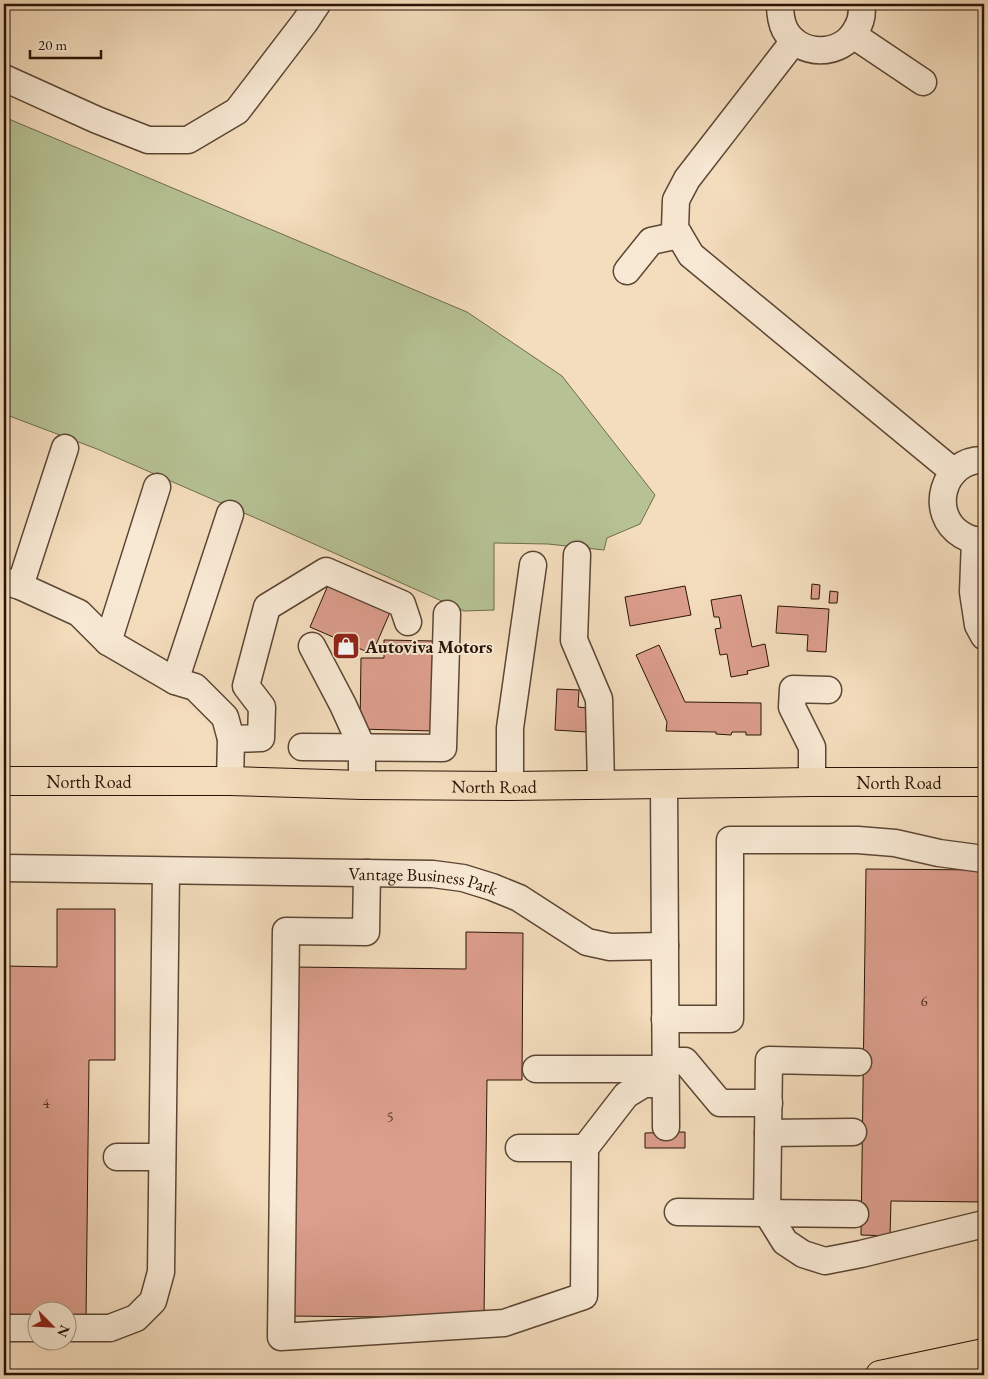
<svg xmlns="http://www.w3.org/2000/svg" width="988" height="1379" font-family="'EB Garamond',serif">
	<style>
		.green { fill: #b6c294; stroke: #706b4d }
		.building { fill: #dc9e8d; stroke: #291406 }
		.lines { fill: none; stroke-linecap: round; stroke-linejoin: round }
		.minor-casing { stroke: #5c4634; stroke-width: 29 }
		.major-casing { stroke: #291406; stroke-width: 30 }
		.highway-casing { stroke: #291406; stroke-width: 30 }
		.minor { stroke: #f8e9d4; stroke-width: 26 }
		.major { stroke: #f4ddbd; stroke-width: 28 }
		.highway { stroke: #f4ddbd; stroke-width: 28 }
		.labels { text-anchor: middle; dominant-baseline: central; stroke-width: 4; stroke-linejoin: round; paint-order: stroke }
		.number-label { font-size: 15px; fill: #563628 }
		.poi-label { font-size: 18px; font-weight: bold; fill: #291406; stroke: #f8e9d4; text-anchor: start }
		.street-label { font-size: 18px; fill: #291406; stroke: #f8e9d4 }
	</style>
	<rect width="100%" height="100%" fill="#f4ddbd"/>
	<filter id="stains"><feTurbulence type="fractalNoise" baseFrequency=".004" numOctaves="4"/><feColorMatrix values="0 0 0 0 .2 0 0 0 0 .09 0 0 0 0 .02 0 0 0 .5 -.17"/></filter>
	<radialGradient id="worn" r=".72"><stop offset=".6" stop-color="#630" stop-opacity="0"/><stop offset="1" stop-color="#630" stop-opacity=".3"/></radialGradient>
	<!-- green -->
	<path class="green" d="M4 117 467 312 562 376 655 495 640 524 607 538 604 550 548 544 494 543V610L464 611 267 523 97 449 4 414Z"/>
	<!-- building -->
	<path class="building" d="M329 583 391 610 372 654 310 627Z
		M812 584 820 585 819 599H811Z
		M685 586 691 615 630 626 625 597Z
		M830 591 838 592 837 603H829Z
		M741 595 752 647 765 644 769 666 747 671 748 674 731 677 727 654 720 655 715 629 721 628 719 617H714L711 600Z
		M778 606 829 609 826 652 807 651 808 635 776 633Z
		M384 640 435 641 433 731 360 729 361 658H384Z
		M659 645 685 702 761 703V735H746V732H732L731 735 716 734V732L666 731 667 722 636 655Z
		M557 689 579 690 578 707 588 708 587 732 555 730Z
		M866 869 984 870V1202L891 1201 890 1236 861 1235Z
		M57 909H115V1060H89L86 1319H68V1312H38V1318H4V966L57 967Z
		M466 932 523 933 522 1080H487L484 1318 290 1316 295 967 466 969Z
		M685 1132V1148H645V1133Z"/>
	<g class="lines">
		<!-- minor casing -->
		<g class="minor-casing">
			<g id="minor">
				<path d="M780 4C780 13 781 22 785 30 800 57 841 57 856 30 861 22 863 13 861 4"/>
				<path d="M853 35 923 82"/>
				<path d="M794 41 687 179 676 200 675 228 691 255 954 472"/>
				<path d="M4 78 97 120 148 140H188L237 111 305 22 317 4"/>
				<path d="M627 271 651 241 679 235"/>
				<path d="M984 460C943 458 927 514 962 535 969 539 976 542 984 541"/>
				<path d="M975 540 973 592 978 625 984 636"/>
				<path d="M577 555 574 640 599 699 601 785"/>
				<path d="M4 581 20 586 79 613 108 642 175 681 195 687 225 717 231 739 230 781"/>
				<path d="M20 586 65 448"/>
				<path d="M108 642 157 487"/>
				<path d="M312 646 343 705 362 747V785"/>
				<path d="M175 681 230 514"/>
				<path d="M231 739 261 738 262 707 246 686 267 607 326 571 402 604 408 622"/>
				<path d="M302 747 443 748 447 614"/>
				<path d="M812 782V747L792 707 793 689 828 690"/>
				<path d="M664 784 666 1127"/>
				<path d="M510 786V728L533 565"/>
				<path id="s1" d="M4 868 433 874 463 878 492 887 519 898 587 942 610 947 665 946"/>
				<path d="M367 873 366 932 286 931 281 1337 504 1323 584 1296 585 1148 626 1095 644 1084H665"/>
				<path d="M665 1019H730V840H858L895 843 939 853 984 859"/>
				<path d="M665 1061H685L720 1103H769"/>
				<path d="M858 1062 769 1060 767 1213 785 1242 803 1254 825 1261 861 1254 984 1224"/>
				<path d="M536 1069H665"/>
				<path d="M768 1133 853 1132"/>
				<path d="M519 1148H585"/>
				<path d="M117 1157H162"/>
				<path d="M678 1212 855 1214"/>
				<path d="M4 1328H38"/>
				<path d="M68 1328H110L136 1318 153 1301 161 1272 166 871"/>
			</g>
		</g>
		<!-- major casing -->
		<g class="major-casing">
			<g id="major">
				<path id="s2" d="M4 781H230L362 785 510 786 812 782H984"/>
			</g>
		</g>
		<!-- highway casing -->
		<g class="highway-casing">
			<path id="highway" d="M880 1375 984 1353"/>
		</g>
		<!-- minor -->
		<use href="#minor" class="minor"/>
		<!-- major -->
		<use href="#major" class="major"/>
		<!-- highway -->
		<use href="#highway" class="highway"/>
	</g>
	<!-- icons -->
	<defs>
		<g id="shop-square" transform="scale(1.4375)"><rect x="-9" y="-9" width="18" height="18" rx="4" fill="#8f2418" stroke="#f8e9d4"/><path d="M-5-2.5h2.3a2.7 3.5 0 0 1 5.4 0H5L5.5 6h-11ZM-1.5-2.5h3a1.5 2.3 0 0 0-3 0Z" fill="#fff"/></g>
	</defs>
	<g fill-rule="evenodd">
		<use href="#shop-square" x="346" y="646"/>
	</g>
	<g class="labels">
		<!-- number labels -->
		<g class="number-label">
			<text x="924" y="1000">6</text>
			<text x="46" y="1102">4</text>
			<text x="390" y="1116">5</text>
		</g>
		<!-- poi labels -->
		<g class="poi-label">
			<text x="365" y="646">Autoviva Motors</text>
		</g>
		<!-- street labels -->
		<g class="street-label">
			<text stroke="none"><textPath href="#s2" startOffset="85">North Road</textPath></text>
			<text stroke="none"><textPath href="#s2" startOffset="895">North Road</textPath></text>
			<text stroke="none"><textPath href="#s2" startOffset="490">North Road</textPath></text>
			<text stroke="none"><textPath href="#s1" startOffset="420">Vantage Business Park</textPath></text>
		</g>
	</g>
	<!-- margin -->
	<rect width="988" height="1379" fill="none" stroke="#f4ddbd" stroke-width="20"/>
	<rect x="5" y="5" width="978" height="1369" fill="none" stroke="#291406" stroke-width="2.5"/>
	<rect x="10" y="10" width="968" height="1359" fill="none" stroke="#291406"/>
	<!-- north arrow -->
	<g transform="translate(52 1326) rotate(114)"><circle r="24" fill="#f8e9d4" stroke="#a59482"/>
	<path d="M0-4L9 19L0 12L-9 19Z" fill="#8f2418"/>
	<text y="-8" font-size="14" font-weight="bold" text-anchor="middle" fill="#291406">N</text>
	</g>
	<!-- scale -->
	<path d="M30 50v8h71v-8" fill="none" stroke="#291406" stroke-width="2.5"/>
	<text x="38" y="50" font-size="15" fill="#291406" stroke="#f8e9d4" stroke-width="4" paint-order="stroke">20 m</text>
	<rect width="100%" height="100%" filter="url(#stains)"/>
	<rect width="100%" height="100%" fill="url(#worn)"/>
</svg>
